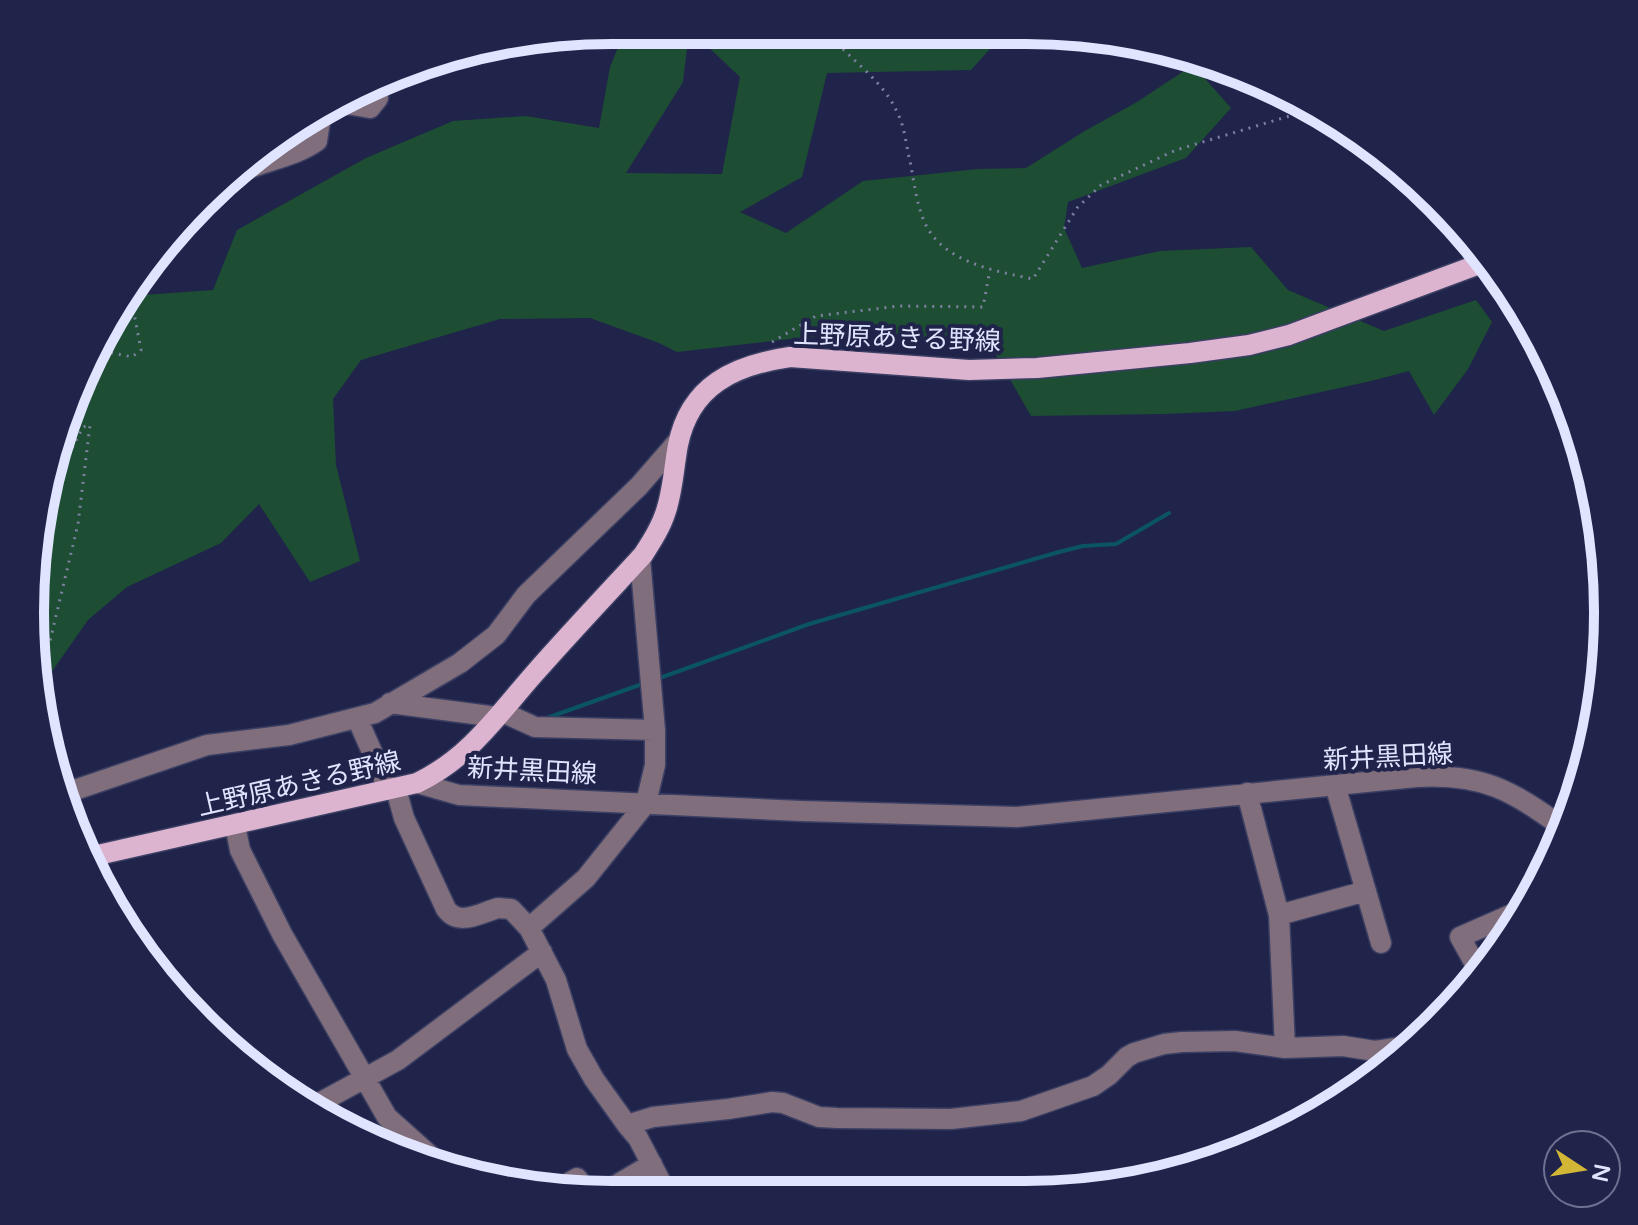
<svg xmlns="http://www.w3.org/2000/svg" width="1638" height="1225" font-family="'Varela Round','Noto Sans JP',sans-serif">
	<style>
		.green { fill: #1d4d33 }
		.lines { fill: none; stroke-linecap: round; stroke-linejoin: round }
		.stream { stroke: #0b5463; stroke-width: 4 }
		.minor-casing { stroke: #3b3f63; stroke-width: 23 }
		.major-casing { stroke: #3b3f63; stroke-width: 23 }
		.path { stroke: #7d81a1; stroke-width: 3; stroke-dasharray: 2 6; stroke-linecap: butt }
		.minor { stroke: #816e7c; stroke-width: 20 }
		.major { stroke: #dcb4d0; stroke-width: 20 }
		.labels { text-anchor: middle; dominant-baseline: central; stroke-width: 8; stroke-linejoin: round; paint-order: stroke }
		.street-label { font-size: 26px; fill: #e0e4fe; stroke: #20244a }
		.rim { fill: none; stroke: #e0e4fe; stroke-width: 10 }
	</style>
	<rect width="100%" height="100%" fill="#20244a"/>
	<!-- green -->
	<path class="green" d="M625 30H663L687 48 683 82 626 173 722 174 740 77 702 41 697 30 1006 31 971 70 827 73 802 177 740 212 786 233 863 181 978 169 1026 168 1083 132 1137 102 1193 65 1231 108 1186 158 1068 202 1064 228 1082 268 1160 251 1251 247 1288 290 1384 331 1476 300 1492 322 1468 369 1434 415 1409 371 1371 381 1235 411 1164 414 1031 416 992 348 860 331 677 352 659 343 590 318 500 319 361 360 333 399 336 465 360 561 310 582 259 504 221 543 127 587 88 620 39 690 31 650 41 498 90 354 129 296 213 290 237 230 366 158 453 121 526 116 599 128 610 67Z
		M1062 1178 1069 1190H975Z"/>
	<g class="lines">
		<!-- stream -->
		<path class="stream" d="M657 679 809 624 1059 552 1083 546 1116 544 1169 513
			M544 719 645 683"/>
		<!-- minor casing -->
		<g class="minor-casing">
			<path id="minor" d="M335 102 370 108 378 98 376 85
				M247 169C270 160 298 155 317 141L322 108
				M131 297V293
				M390 703 497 717
				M502 712 535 727 655 730
				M357 718 389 790
				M417 783 459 795 801 811 1017 817 1416 777C1484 773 1512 791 1565 829
				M1335 785 1381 943
				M396 789 404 818 446 909C459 927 480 913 498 908L511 909 529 928 556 980 577 1049 594 1079 627 1125 638 1138 665 1190
				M1247 793 1279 915 1285 1048
				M60 795 207 745 289 735 375 713 460 663 496 635 526 595 639 486 679 440
				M235 825 240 850 282 934 387 1117 444 1168
				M1279 915 1366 891
				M529 928 586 878 646 803 655 765V730L640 558
				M1480 973 1460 937 1524 909
				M310 1108 398 1060 542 952
				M627 1125 653 1117 728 1109 772 1102 783 1103 819 1117 837 1118 951 1119 1021 1111 1093 1086 1109 1075 1127 1057 1134 1053 1164 1044 1182 1042 1235 1041 1285 1048 1343 1046 1375 1051 1410 1046
				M557 1190 577 1178 586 1190
				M608 1190 652 1164"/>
		</g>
		<!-- major casing -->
		<g class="major-casing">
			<path id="major" d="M89 857 417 783C469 758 497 716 534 674 570 633 607 594 643 555 652 541 661 527 666 511 673 490 674 466 678 445 690 385 735 365 790 357L969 370 1037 368 1190 353 1249 345 1289 335 1485 262"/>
		</g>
		<!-- path -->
		<path class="path" d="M827 31C849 60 883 79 898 114 905 128 906 146 910 161 914 181 916 202 924 221 941 262 995 271 1033 279L1077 208 1101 185 1176 150 1313 109
			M772 342 816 316 899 306 983 307 990 270
			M39 687 78 524 90 425 83 427 70 452 63 461 61 447 74 404 90 381 87 366 92 355 108 352 132 357 141 350 134 313"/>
		<!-- minor -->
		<use href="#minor" class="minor"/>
		<!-- major -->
		<use href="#major" class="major"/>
	</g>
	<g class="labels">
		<!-- street labels -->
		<g class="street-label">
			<text transform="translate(897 338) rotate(2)">上野原あきる野線</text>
			<text transform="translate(1388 757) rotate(-3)">新井黒田線</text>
			<text transform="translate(532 771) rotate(3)">新井黒田線</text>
			<text transform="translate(299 784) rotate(-13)">上野原あきる野線</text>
		</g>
	</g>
	<!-- crop -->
	<path d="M0 0H1638V1225H0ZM612 44H1026A568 568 0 0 1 1594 612V613A568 568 0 0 1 1026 1181H612A568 568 0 0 1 44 613V612A568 568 0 0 1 612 44Z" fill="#20244a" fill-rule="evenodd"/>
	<path class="rim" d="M612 44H1026A568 568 0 0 1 1594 612V613A568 568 0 0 1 1026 1181H612A568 568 0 0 1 44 613V612A568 568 0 0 1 612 44Z"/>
	<!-- north arrow -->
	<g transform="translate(1582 1169) rotate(102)"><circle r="38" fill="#20244a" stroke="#6d7192" stroke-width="2"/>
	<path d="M0-6L14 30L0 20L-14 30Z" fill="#d2b736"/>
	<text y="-12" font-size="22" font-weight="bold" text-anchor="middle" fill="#e0e4fe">N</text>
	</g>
</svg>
